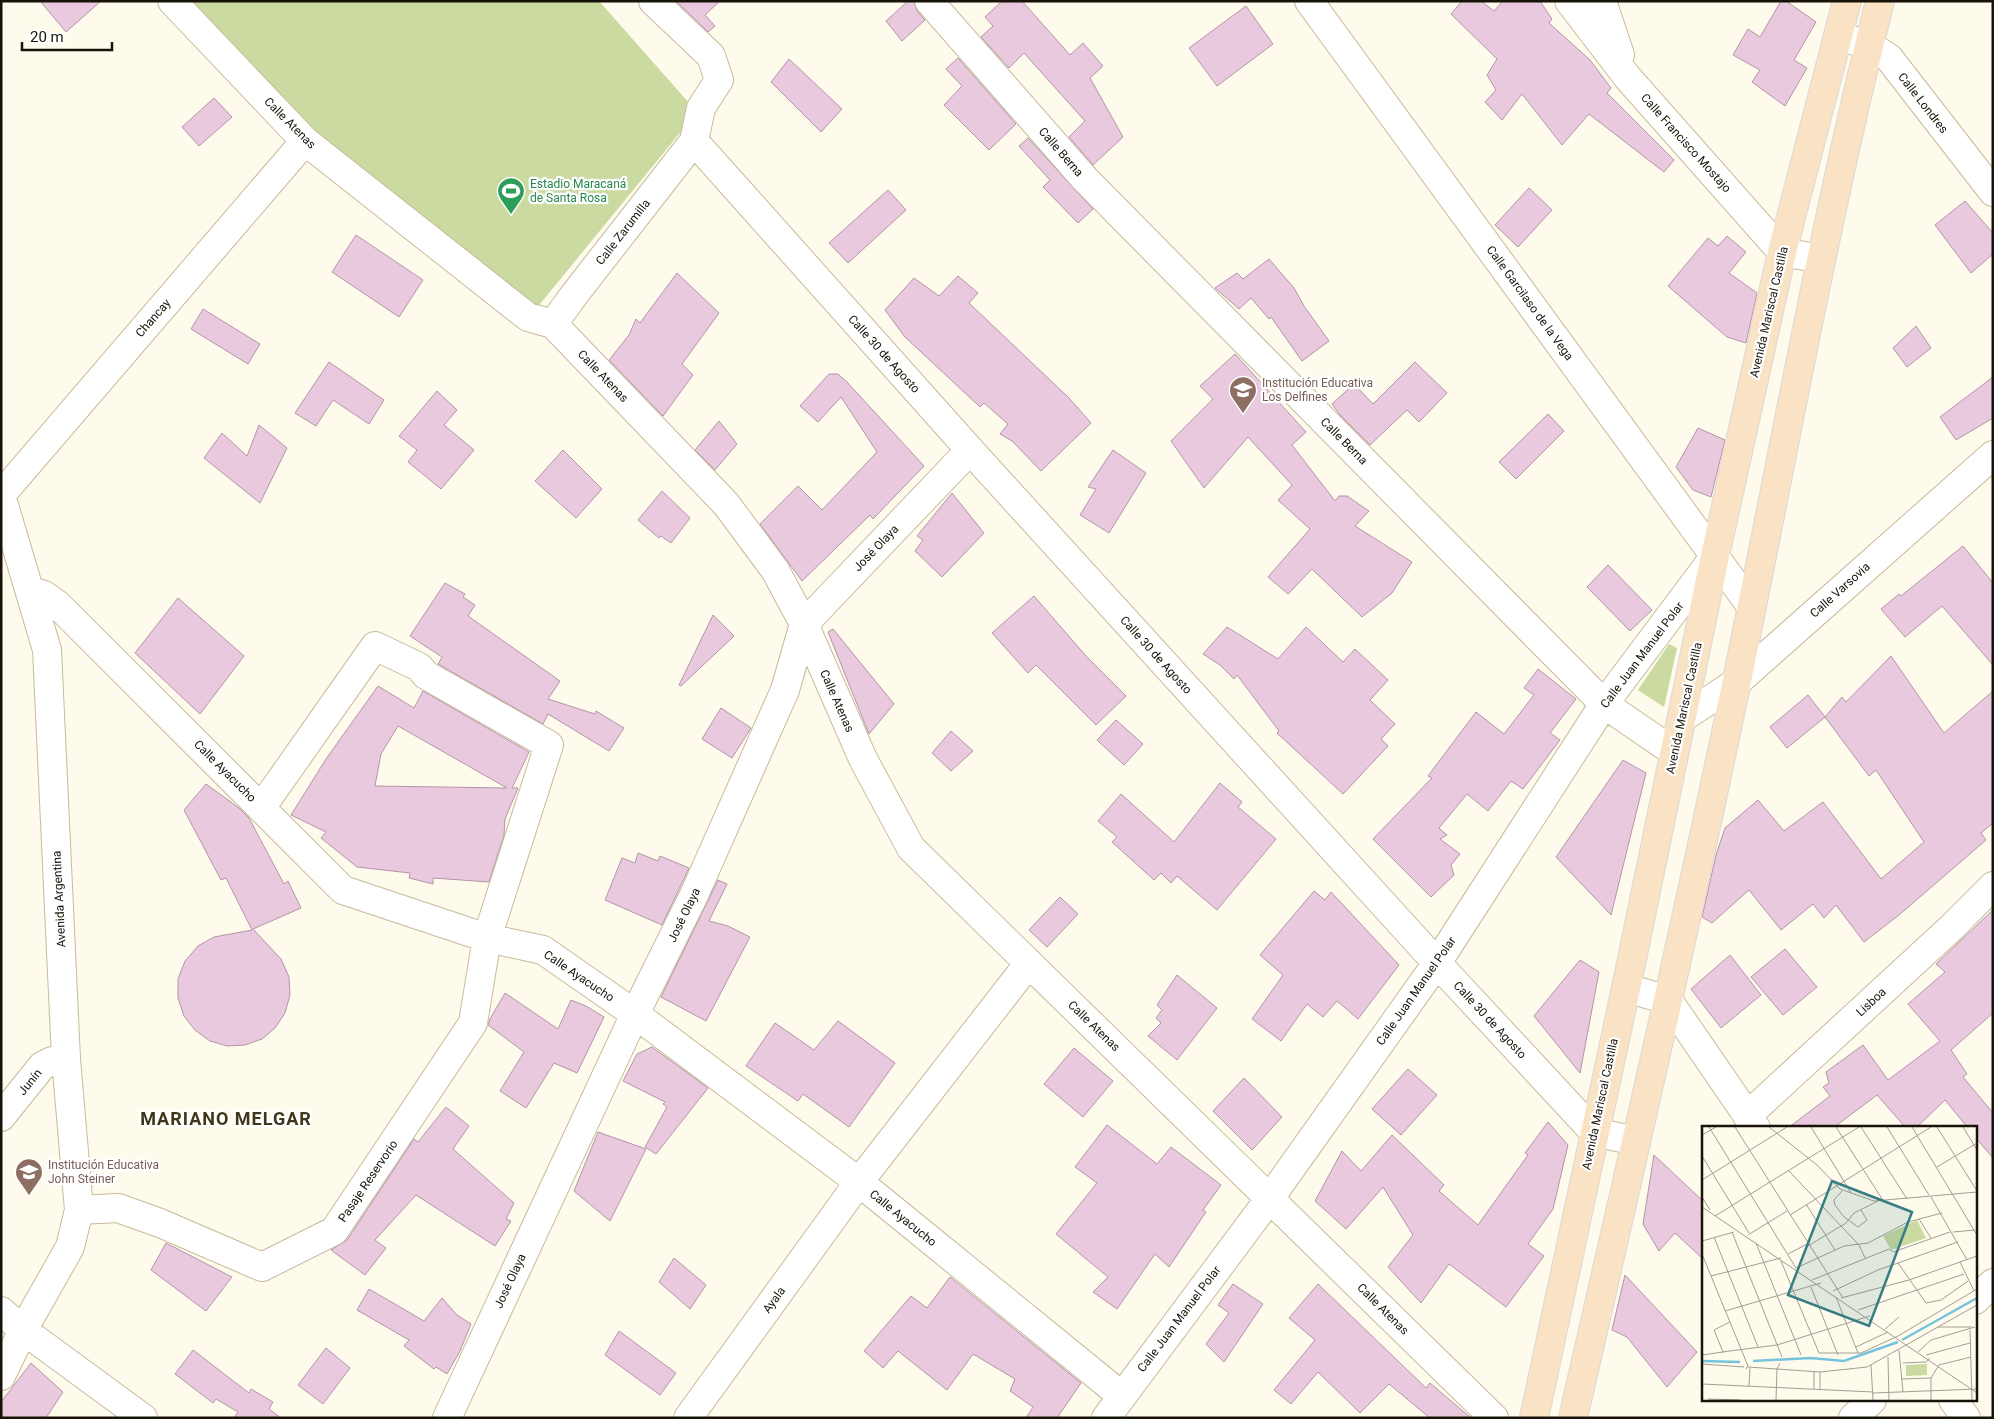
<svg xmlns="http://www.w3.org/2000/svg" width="1994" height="1419" font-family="Roboto,sans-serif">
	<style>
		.green { fill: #cadaa0 }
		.building { fill: #e9c9dd; stroke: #b395a8; fill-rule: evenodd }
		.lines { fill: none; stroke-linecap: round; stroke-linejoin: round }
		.minor-casing { stroke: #c7bb9b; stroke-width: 30 }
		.major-casing { stroke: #dad9d7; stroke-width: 30 }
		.minor { stroke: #fff; stroke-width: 28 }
		.major { stroke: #fae2c5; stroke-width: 28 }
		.labels { text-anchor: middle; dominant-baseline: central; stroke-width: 4.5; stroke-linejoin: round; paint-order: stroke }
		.street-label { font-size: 12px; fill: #171308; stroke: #fff }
		.leisure-label { font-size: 12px; fill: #27864d; stroke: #fff; text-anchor: start }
		.education-label { font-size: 12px; fill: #785e54; stroke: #fff; text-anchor: start }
		.district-label { font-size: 18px; font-weight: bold; letter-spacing: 1px; fill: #40361a; stroke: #fff }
		.inset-river { fill: none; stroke: #76c4db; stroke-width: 2.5 }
		.inset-road { fill: none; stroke: #a29e91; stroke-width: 1 }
		.view { fill: #367e84; fill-opacity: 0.15; stroke: #367e84; stroke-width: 2.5 }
		.inset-edge { fill: none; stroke: #171308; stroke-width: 2.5 }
	</style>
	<rect width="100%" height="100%" fill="#fefaec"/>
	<!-- green -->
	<path class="green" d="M192 1H599L697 112 531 315 309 132Z
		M1669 644 1677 648 1664 707 1638 690Z"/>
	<!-- building -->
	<path class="building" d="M40 1H101L66 32Z
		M676 1H720L705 15 715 26 708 32Z
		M908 1H914L917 11 925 20 902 41 886 21Z
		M1002 1H1022L1070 55 1083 43 1103 66 1090 78 1123 137 1093 165 1069 137 1085 121 1024 53 1009 68 981 37 993 26 985 17Z
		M1462 1H1481L1494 11 1503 1H1540L1552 19 1549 23 1590 60 1611 88 1607 93 1674 160 1664 172 1589 114 1562 145 1522 94 1502 120 1485 102 1496 90 1487 75 1497 59 1451 14Z
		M1781 1H1786L1816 22 1794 60 1807 68 1785 106 1752 82 1760 70 1733 55 1748 29 1760 37Z
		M1246 6 1273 44 1217 86 1189 48Z
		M958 58 1016 124 989 150 944 105 962 86 946 69Z
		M789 59 842 109 821 132 771 82Z
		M214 98 232 117 199 146 182 127Z
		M1028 138 1093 209 1078 223 1043 187 1050 180 1019 146Z
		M1529 188 1552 210 1518 247 1495 225Z
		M888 190 906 210 848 263 829 243Z
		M1965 201 1993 233V254L1971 273 1935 225Z
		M356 235 423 280 399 317 332 272Z
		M1727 236 1746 252 1729 273 1757 293 1746 343 1727 337 1668 286 1708 238 1718 246Z
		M1269 259 1294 288 1304 306 1329 341 1302 361 1271 317 1269 319 1251 298 1239 309 1215 288 1237 273 1243 279Z
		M677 273 719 313 682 364 693 375 663 416 609 360 629 335 636 319 640 323Z
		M958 276 978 293 969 303 1069 398 1091 423 1041 471 1012 441 1000 434 1008 424 984 403 980 407 905 337 885 310 914 278 939 296Z
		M203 309 260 344 248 364 191 329Z
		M1916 326 1931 348 1907 367 1893 348Z
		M1235 354 1306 432 1292 445 1335 501 1339 496H1347L1369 511 1355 526 1412 562 1392 593 1362 617 1312 569 1288 594 1268 577 1310 529 1278 500 1292 485 1248 437 1204 488 1171 441 1213 399 1200 386Z
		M329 362 384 400 369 424 333 400 316 426 295 413Z
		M1415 362 1447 393 1419 422 1407 410 1370 445 1340 415 1332 404 1354 384 1373 404Z
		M829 374H838L847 382 924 466 873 519 870 515 802 581 760 524 798 486 822 510 877 452 841 397 818 422 800 406Z
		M1993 377V418L1956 440 1940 417Z
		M437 391 457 410 444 425 474 450 441 489 408 462 417 450 399 436Z
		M1548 414 1564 431 1516 479 1499 462Z
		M719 421 737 444 715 470 695 450Z
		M259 425 287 448 260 503 204 458 222 433 247 456Z
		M1698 428 1725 440 1711 497 1693 490 1676 467Z
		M563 450 602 489 576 518 535 481Z
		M1113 450 1146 473 1109 533 1080 515 1096 489 1088 487Z
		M662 491 690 518 671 543 661 536 659 538 638 520Z
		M952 493 984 533 942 577 915 551 923 540 917 536Z
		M1963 546 1993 583V665L1942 606 1905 637 1881 609 1899 594 1901 596Z
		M1608 565 1652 610 1630 631 1587 587Z
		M445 583 465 594 463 597 475 605 468 616 560 681 548 699 595 714 596 711 624 728 609 751 548 714 543 724 438 664 442 657 410 636Z
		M1034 596 1086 656 1126 696 1096 725 1036 665 1028 673 992 633Z
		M178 598 244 656 200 714 135 653Z
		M713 615 734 636 681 686 679 685Z
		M1227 627 1278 659 1306 627 1343 662 1355 649 1388 680 1370 700 1395 724 1381 739 1388 746 1343 794 1277 733 1279 731 1237 675 1234 679 1220 665 1203 654Z
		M833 629 894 704 869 734 828 632Z
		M1891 656 1944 733 1993 691V823L1981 833 1986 840 1899 915 1864 942 1836 905 1824 918 1813 904 1781 930 1749 890 1712 923 1702 917 1716 855 1725 828 1758 800 1784 831 1823 802 1881 879 1924 842 1876 770 1869 776 1825 717 1842 697 1846 702Z
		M1538 669 1576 699 1550 733 1560 740 1523 789 1511 781 1488 811 1467 794 1439 828 1447 835 1440 839 1460 854 1451 865 1454 875 1431 897 1373 839 1432 778 1428 776 1476 712 1504 734 1534 695 1524 688Z
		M378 686 414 708 423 691 529 752 512 788H518L505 819 504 835 489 882 433 878V884L409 878 410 873 357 867 321 838 326 832 291 815 326 759ZM398 726 507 788 375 786 381 754Z
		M1808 695 1825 717 1787 748 1770 727Z
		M721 708 751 728 732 758 702 739Z
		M1116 720 1143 744 1124 765 1097 740Z
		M951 731 973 751 951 771 932 753Z
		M1623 760 1646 773 1611 915 1556 857Z
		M1220 783 1242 802 1238 807 1276 839 1217 910 1177 876 1171 883 1161 873 1154 880 1112 842 1117 837 1098 821 1121 794 1174 842Z
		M206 784 239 808 249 818 284 884 288 881 301 908 253 929 281 959 289 977 290 995 285 1013 275 1028 262 1039 245 1045 227 1046 210 1041 195 1030 184 1016 178 998V979L185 961 198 946 214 937 252 930 226 878 221 880 184 810Z
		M638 853 658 861 660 856 689 868 662 925 605 900 622 858 635 863Z
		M718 880 727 884 709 921 728 926 750 937 706 1021 661 997Z
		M1314 891 1325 900 1331 892 1399 965 1358 1019 1337 1001 1323 1017 1307 1004 1281 1041 1252 1019 1283 975 1260 955Z
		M1060 897 1078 914 1047 947 1029 930Z
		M1993 910V1013L1951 1050 1967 1074 1963 1077 1993 1113V1158L1975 1137V1128H1968L1945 1100 1916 1128H1906L1877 1095 1833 1128H1788L1830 1096 1823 1087 1829 1083 1826 1072 1863 1045 1888 1080 1940 1041 1908 1004 1945 972 1936 964Z
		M1785 949 1817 987 1783 1015 1751 977Z
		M1730 955 1761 995 1721 1028 1691 989Z
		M1580 960 1599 972 1580 1073 1534 1016Z
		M1177 975 1217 1008 1177 1060 1148 1036 1161 1023 1156 1018 1162 1010 1157 1005Z
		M505 993 558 1029 571 1000 586 1006 604 1017 577 1073 554 1063 526 1108 500 1091 524 1052 488 1025 490 1019Z
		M838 1021 895 1063 849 1127 803 1094 798 1101 746 1066 775 1023 814 1050Z
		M652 1047 708 1088 656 1154 645 1147 667 1107 663 1104 665 1102 623 1081 637 1054Z
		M1074 1048 1113 1081 1083 1117 1044 1084Z
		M1408 1069 1437 1095 1401 1135 1372 1109Z
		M1244 1078 1282 1117 1252 1150 1213 1111Z
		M446 1107 469 1126 453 1149 514 1203 506 1219 511 1221 495 1246 416 1195 375 1240 386 1248 365 1275 331 1250 347 1240 414 1139 418 1142Z
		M1548 1122 1568 1145 1553 1209 1528 1244 1544 1256 1506 1307 1449 1264 1421 1303 1388 1267 1413 1235 1383 1187 1346 1229 1315 1201 1342 1151 1361 1171 1392 1135 1444 1185 1439 1191 1478 1225 1528 1155 1525 1153Z
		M1107 1125 1157 1164 1171 1147 1221 1185 1203 1210 1206 1212 1169 1267 1155 1254 1117 1309 1093 1292 1108 1277 1056 1234 1097 1183 1075 1167Z
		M598 1132 646 1149 610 1221 574 1191Z
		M1654 1155 1703 1201V1259L1675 1233 1659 1251 1643 1224Z
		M166 1243 232 1277 206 1311 151 1270Z
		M674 1258 706 1285 690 1309 659 1282Z
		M1625 1275 1697 1352 1667 1387 1627 1337 1612 1330Z
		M950 1277 1081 1383 1057 1418H1026L1033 1407 1010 1391 1015 1379 973 1354 947 1390 898 1351 883 1368 864 1351 911 1296 927 1308Z
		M1233 1284 1263 1304 1224 1362 1206 1344 1229 1313 1218 1305Z
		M1318 1284 1426 1388 1430 1383 1471 1418H1430L1389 1384 1360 1413 1318 1372 1291 1404 1274 1390 1315 1340 1289 1318Z
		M369 1289 424 1321 442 1298 457 1315 471 1324 460 1351 447 1374 436 1367 434 1369 404 1346 409 1340 357 1310Z
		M619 1331 676 1373 660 1395 605 1355Z
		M326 1348 350 1368 323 1404 298 1385Z
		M193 1350 249 1393 251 1389 273 1402 269 1409 281 1418H234L238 1412 216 1399 213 1403 175 1374Z
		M31 1363 63 1392 46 1418H1V1402Z"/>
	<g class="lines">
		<!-- minor casing -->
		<g class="minor-casing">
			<path id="minor" d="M172 1 305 141 528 317 553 324 726 504 775 570 804 624 863 759 911 848 1494 1418
				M929 1 1085 179 1604 704 1674 752
				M1309 1 1751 606
				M1569 1 1628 78 1782 252 1821 259
				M1602 1 1620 55
				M1838 36 1869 45 1889 58 1993 192
				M694 141 970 450 1437 963 1594 1132 1636 1141
				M553 324 574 295 694 141 701 108 719 80 711 56 653 1
				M1 495 47 650 66 1059 79 1210 70 1247 23 1330 1 1376
				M1 495 305 141
				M30 591 44 595 58 605 343 890 487 938 543 950 635 1014 859 1182 1122 1396
				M1682 718 1737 682 1993 455
				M1626 988 1668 1000 1756 1128
				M1747 1116 1952 927 1993 886
				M1 1117 42 1066 52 1061 66 1059
				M79 1210 118 1208 160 1223 262 1267 334 1231 473 1023 487 938 549 745 426 675 419 667 375 646 261 808
				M1975 1300 1993 1283
				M1 1311 23 1330 143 1418
				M1953 1400 1966 1418
				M447 1418 635 1014 694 895 785 690 804 624 970 450
				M688 1418 859 1182 1029 963
				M1106 1418 1270 1198 1437 963 1604 704 1715 556
				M1853 1418 1872 1400"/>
		</g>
		<!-- major casing -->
		<g class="major-casing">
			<path id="major" d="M1534 1418 1626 988 1715 556 1782 252 1847 1
				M1573 1418C1629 1174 1685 930 1736 685 1783 457 1823 228 1880 1"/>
		</g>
		<!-- minor -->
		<use href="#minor" class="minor"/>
		<!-- major -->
		<use href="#major" class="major"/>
	</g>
	<!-- icons -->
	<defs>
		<g id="stadium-pin" transform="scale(1.4375)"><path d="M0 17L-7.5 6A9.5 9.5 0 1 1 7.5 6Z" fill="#2e9e5b" stroke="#fff"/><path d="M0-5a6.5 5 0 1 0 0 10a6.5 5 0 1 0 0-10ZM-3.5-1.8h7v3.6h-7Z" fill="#fff"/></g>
		<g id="school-pin" transform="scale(1.4375)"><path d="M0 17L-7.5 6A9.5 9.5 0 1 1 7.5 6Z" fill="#8d6e63" stroke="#fff"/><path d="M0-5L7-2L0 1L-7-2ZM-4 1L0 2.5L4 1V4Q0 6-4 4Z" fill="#fff"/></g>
	</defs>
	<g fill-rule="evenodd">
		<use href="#stadium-pin" x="511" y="191"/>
		<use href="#school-pin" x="1243" y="390"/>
		<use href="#school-pin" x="29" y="1172"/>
	</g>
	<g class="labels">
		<!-- street labels -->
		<g class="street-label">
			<text transform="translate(1923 103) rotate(52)">Calle Londres</text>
			<text transform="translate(290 123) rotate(45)">Calle Atenas</text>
			<text transform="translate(1686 143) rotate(48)">Calle Francisco Mostajo</text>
			<text transform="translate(1061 152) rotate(49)">Calle Berna</text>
			<text transform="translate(623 232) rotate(-52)">Calle Zarumilla</text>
			<text transform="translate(1530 303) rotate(54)">Calle Garcilaso de la Vega</text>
			<text transform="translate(1769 312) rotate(-77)">Avenida Mariscal Castilla</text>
			<text transform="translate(153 318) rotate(-49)">Chancay</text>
			<text transform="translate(884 354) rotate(48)">Calle 30 de Agosto</text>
			<text transform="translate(603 376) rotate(46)">Calle Atenas</text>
			<text transform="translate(1344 441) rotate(45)">Calle Berna</text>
			<text transform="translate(876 548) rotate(-46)">José Olaya</text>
			<text transform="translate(1840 590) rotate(-42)">Calle Varsovia</text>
			<text transform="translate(1156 655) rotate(48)">Calle 30 de Agosto</text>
			<text transform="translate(1642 655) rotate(-53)">Calle Juan Manuel Polar</text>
			<text transform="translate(837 701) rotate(66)">Calle Atenas</text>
			<text transform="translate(1684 708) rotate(-78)">Avenida Mariscal Castilla</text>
			<text transform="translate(225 771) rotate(45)">Calle Ayacucho</text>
			<text transform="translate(59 899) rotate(-93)">Avenida Argentina</text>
			<text transform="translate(684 915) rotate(-64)">José Olaya</text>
			<text transform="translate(579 976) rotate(34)">Calle Ayacucho</text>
			<text transform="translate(1416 991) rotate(-55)">Calle Juan Manuel Polar</text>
			<text transform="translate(1871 1002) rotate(-43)">Lisboa</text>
			<text transform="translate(1490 1020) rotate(47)">Calle 30 de Agosto</text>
			<text transform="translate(1094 1026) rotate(44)">Calle Atenas</text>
			<text transform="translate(30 1082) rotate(-51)">Junín</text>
			<text transform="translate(1600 1104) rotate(-78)">Avenida Mariscal Castilla</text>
			<text transform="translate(368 1181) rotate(-56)">Pasaje Reservorio</text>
			<text transform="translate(903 1218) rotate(39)">Calle Ayacucho</text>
			<text transform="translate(510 1281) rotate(-65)">José Olaya</text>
			<text transform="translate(774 1300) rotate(-54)">Ayala</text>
			<text transform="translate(1383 1309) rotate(45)">Calle Atenas</text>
			<text transform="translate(1179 1319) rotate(-53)">Calle Juan Manuel Polar</text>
		</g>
		<!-- leisure labels -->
		<g class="leisure-label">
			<text x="530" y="184">Estadio Maracaná<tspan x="530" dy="14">de Santa Rosa</tspan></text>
		</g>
		<!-- education labels -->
		<g class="education-label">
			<text x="1262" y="383">Institución Educativa<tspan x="1262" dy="14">Los Delfines</tspan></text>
			<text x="48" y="1165">Institución Educativa<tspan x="48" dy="14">John Steiner</tspan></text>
		</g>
		<!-- district labels -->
		<g class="district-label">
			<text x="226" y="1118">MARIANO MELGAR</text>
		</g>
	</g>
	<!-- overview -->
	<g transform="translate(1702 1126)">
		<rect width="275" height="275" fill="#fefaec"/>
		<path d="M215 94 224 112 189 124 181 110ZM225 238V249L204 250V239Z" fill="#cadaa0"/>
		<path class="inset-river" d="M200 214 275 172M0 235 38 236M51 235 109 232 142 235 196 216"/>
		<path class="inset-road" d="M7 1 94 142M33 1 141 172M67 1 115 39 138 63 172 75 275 66M109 1 149 67M134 1 182 76M159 1 205 73M185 1 227 69M210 1 275 109M235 1 275 65M261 1 275 24M0 9 14 1M0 30 47 107M235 41 275 17M86 44 157 119 163 132M0 54 85 1M140 65 132 74 133 79 142 91 156 101 165 94 159 84M0 71 8 84M229 71 265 134M104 78 133 124M0 81 275 267M88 89 229 1M13 90 157 1M217 93 229 112M30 106 80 231M251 106 273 104M46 109 85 85M12 111 56 221M0 115 32 106M54 117 99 229M106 120 144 97 152 87 176 75M187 123 191 126 248 106M0 128 46 240 44 243M86 128 105 118M79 135 117 227H159L196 210 275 163M258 136 272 165M196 137 224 177 239 174 266 155M94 142 142 120 166 117 206 96 240 87M9 150 79 132M110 154 187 123M109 161 136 229M131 165 176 144 256 116M134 171 156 227M139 172 207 154 275 130M156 184 262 148M23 185 119 157M235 201H270M183 203 197 191M12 204 28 196M12 204 21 226M268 204 270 274M154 221 186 206M197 224 201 266M20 226 75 219 168 190M216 226 229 214 273 201M0 229 21 226M224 229 268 217M186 231 187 274M201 237 224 236 228 232M0 238 42 241M169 239 171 274M46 241 118 246 165 241 275 179M200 253 229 252M0 258 171 266M47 260 48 242M112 263V246M118 264V246M171 267 275 263M6 273 39 274M74 274 75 243 78 237M229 274V252L237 239 269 231"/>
		<path class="view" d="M130 55 210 86 167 200 86 169Z"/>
		<rect width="275" height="275" class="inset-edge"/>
	</g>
	<!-- border -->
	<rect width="1994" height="1419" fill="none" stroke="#171308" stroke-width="5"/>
	<!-- scale -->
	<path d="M22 42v8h90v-8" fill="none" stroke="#171308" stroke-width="2.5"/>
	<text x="30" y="42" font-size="15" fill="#171308" stroke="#ffffff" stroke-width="4" paint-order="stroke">20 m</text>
</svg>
